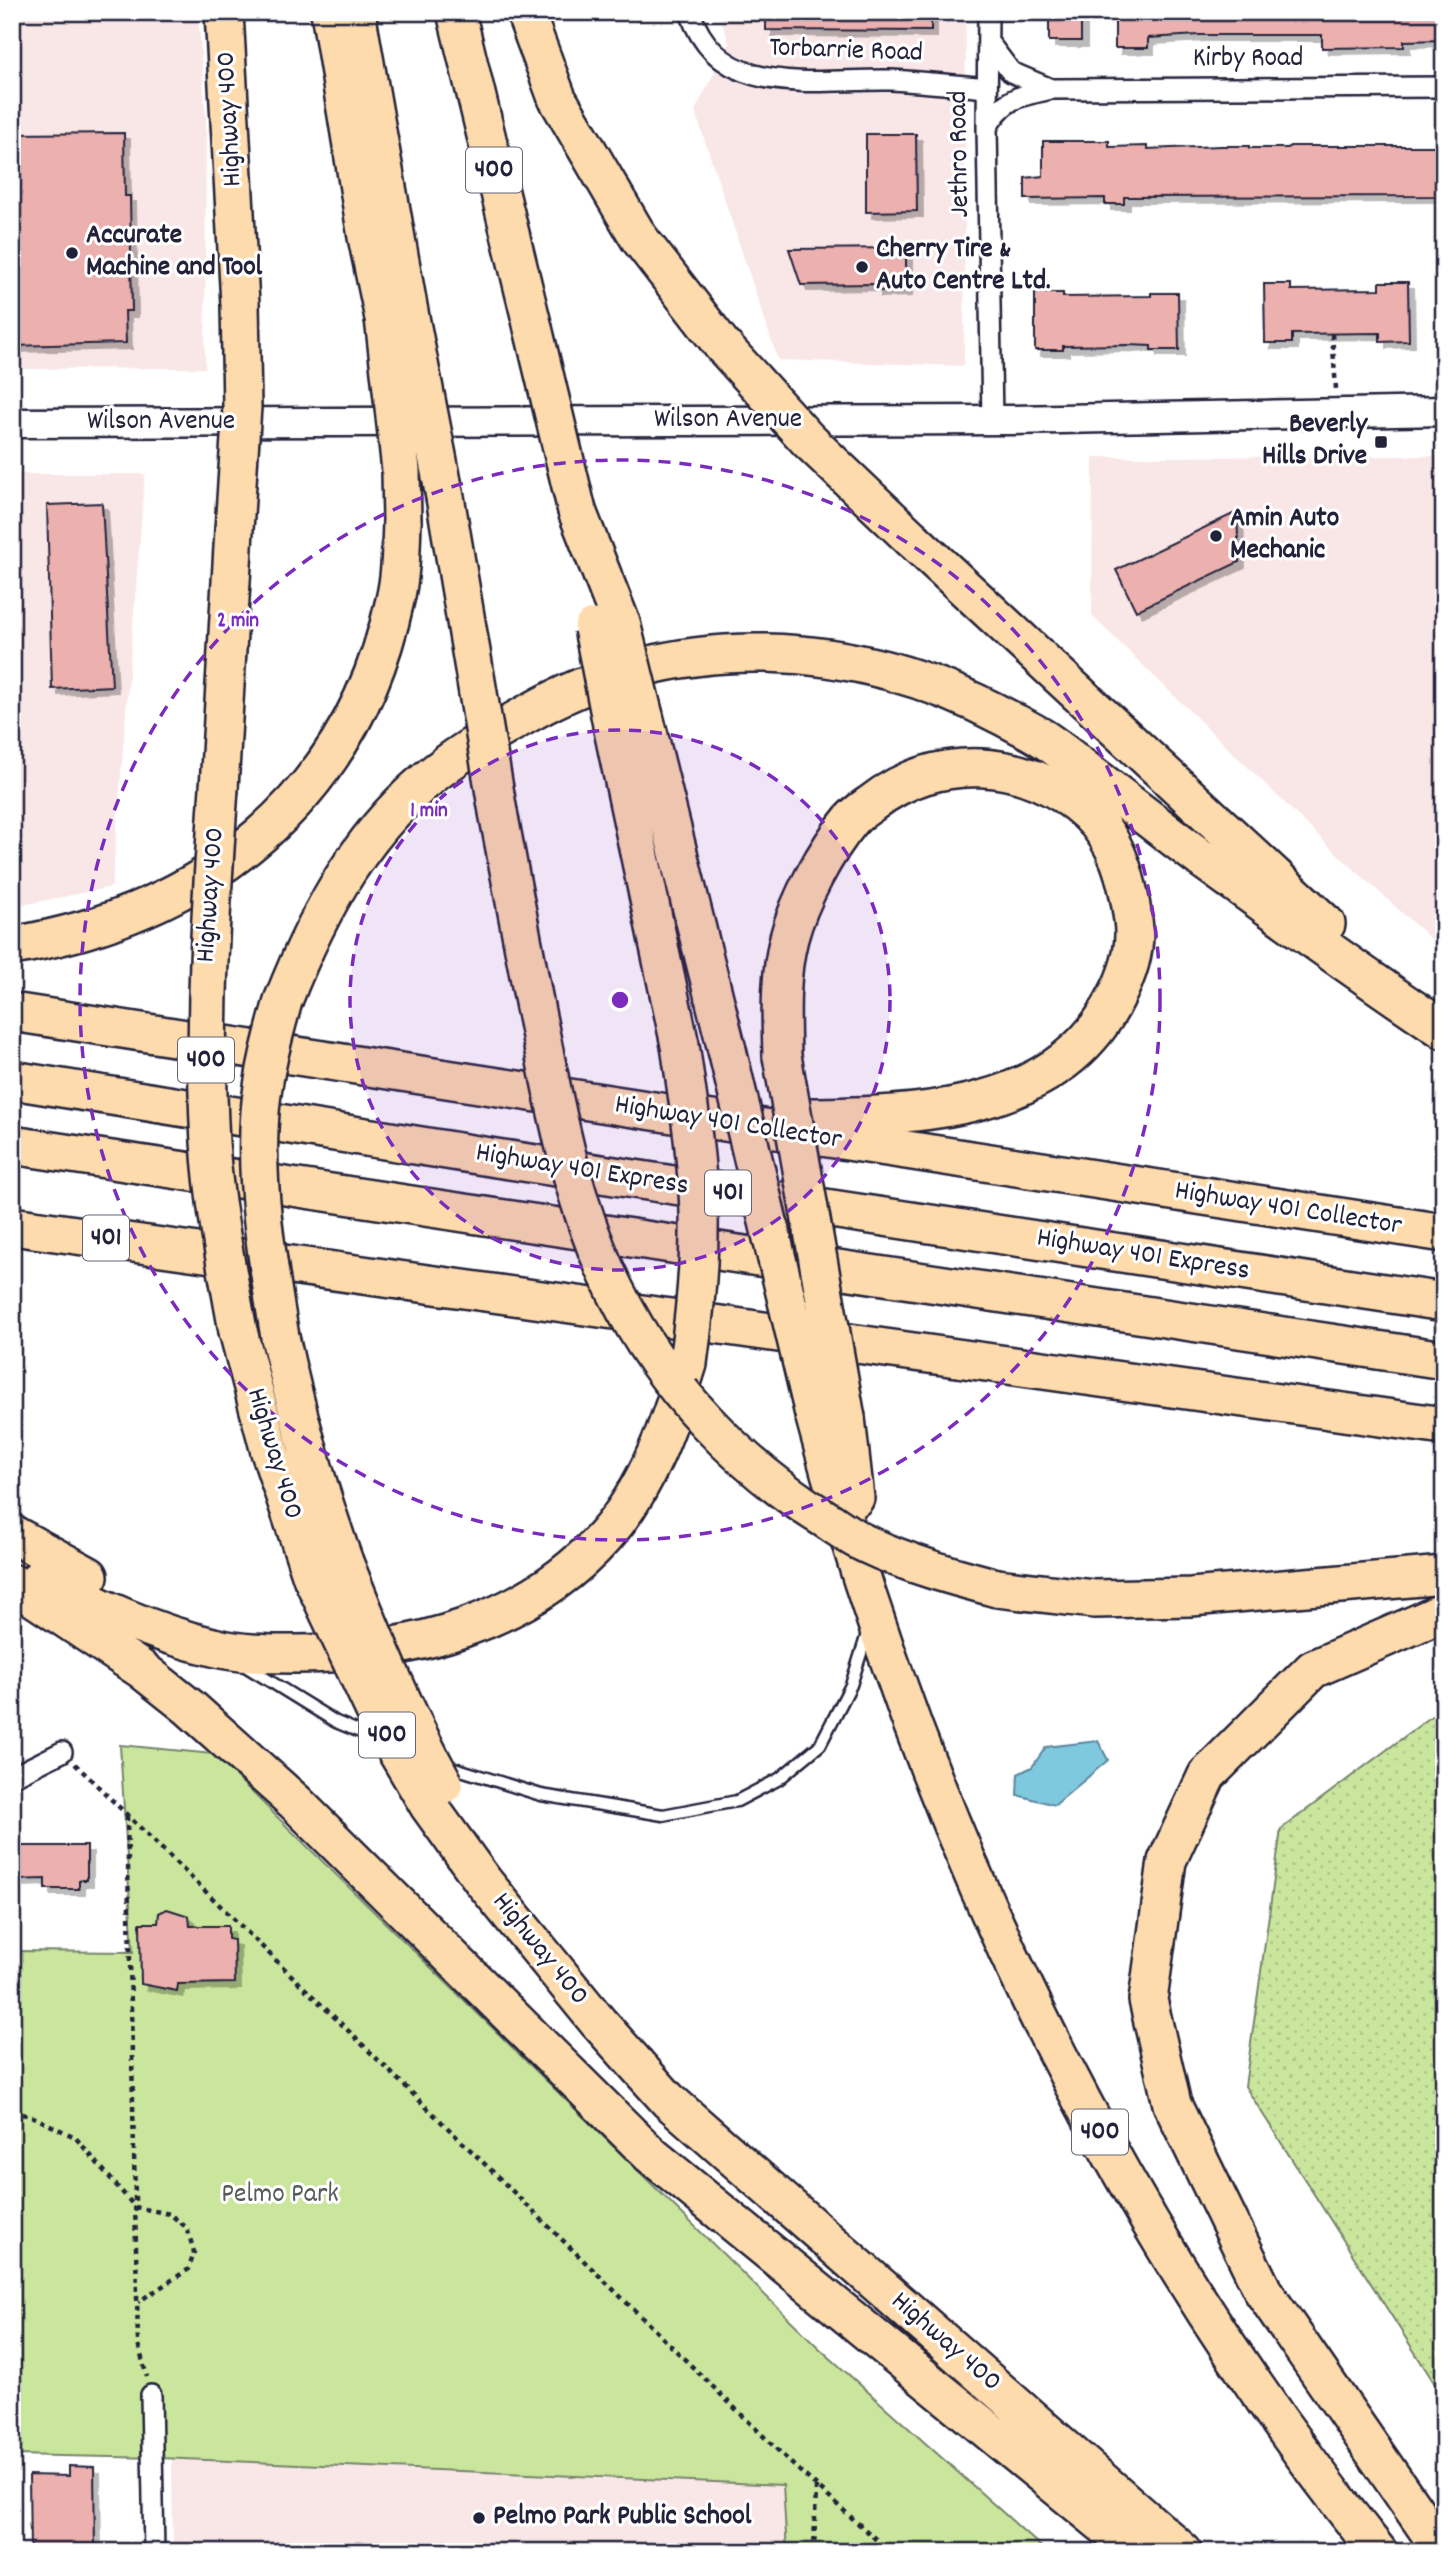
<svg xmlns="http://www.w3.org/2000/svg" width="1456" height="2564" font-family="Dekko,sans-serif">
	<style>
		.built { fill: #f9e7e7 }
		.grass { fill: url(#grass-dots); stroke: #76846c; stroke-width: 2 }
		.park { fill: #cae69d; stroke: #76846c; stroke-width: 2 }
		.water { fill: #7fc9df; stroke: #5a869d; stroke-width: 2 }
		.building { fill: #ecb0ae; stroke: #22223b; stroke-width: 2; filter: url(#shadow) }
		.lines { fill: none; stroke-linecap: round; stroke-linejoin: round }
		.lane-casing { stroke: #22223b; stroke-width: 15 }
		.street-casing { stroke: #22223b; stroke-width: 24 }
		.secondary-casing { stroke: #22223b; stroke-width: 33 }
		.highway-casing { stroke: #22223b; stroke-width: 42 }
		.path { stroke: #22223b; stroke-width: 4.5; stroke-dasharray: 5 5; stroke-linecap: butt }
		.lane { stroke: #fff; stroke-width: 10 }
		.street { stroke: #fff; stroke-width: 19 }
		.secondary { stroke: #fff; stroke-width: 28 }
		.highway { stroke: #fedbac; stroke-width: 37 }
		.highway-bridge-casing { stroke: #22223b; stroke-width: 42; stroke-linecap: butt }
		.highway-bridge { stroke: #fedbac; stroke-width: 37 }
		.ring { fill: none; stroke: #7b2cbf; stroke-width: 3.5; stroke-dasharray: 12 9 }
		.poi-dot { fill: #22223b; stroke: #fff; stroke-width: 2.5 }
		.labels { text-anchor: middle; dominant-baseline: central; stroke-width: 6; stroke-linejoin: round; paint-order: stroke }
		.shield { fill: #fff; stroke: #646476; stroke-width: 2 }
		.shield-label { font-size: 26px; font-weight: bold; fill: #22223b }
		.street-label { font-size: 28px; fill: #22223b; stroke: #fff }
		.poi-label { font-size: 28px; font-weight: bold; fill: #22223b; stroke: #fff; text-anchor: start }
		.park-label { font-size: 28px; fill: #545d58; stroke: #fff }
		.centre { fill: #7b2cbf; stroke: #fff; stroke-width: 3.5 }
		.ring-label { font-size: 21px; text-anchor: middle; font-weight: bold; fill: #7b2cbf; stroke: #fff; stroke-width: 6; stroke-linejoin: round; paint-order: stroke }
	</style>
	<defs>
		<pattern id="grass-dots" width="8" height="8" patternUnits="userSpaceOnUse" patternTransform="scale(1.75)"><rect width="8" height="8" fill="#cae69d"/><path d="M2 2h.1M6 6h.1" fill="none" stroke="#adc588" stroke-width="1.8" stroke-linecap="round"/></pattern>
		<filter id="shadow"><feDropShadow dx="6" dy="6" stdDeviation="0" flood-color="#0004"/></filter>
	</defs>
	<rect width="100%" height="100%" fill="#fff"/>
	<filter id="ink" filterUnits="userSpaceOnUse"><feTurbulence type="fractalNoise" baseFrequency=".0143" numOctaves="2"/><feDisplacementMap in="SourceGraphic" scale="14" xChannelSelector="R" yChannelSelector="G"/><feConvolveMatrix kernelMatrix="1 2 1 2 8 2 1 2 1" color-interpolation-filters="sRGB"/></filter>
	<g filter="url(#ink)">
		<!-- built -->
		<path class="built" d="M12 12H198L206 120 205 368 12 369Z
			M719 12H966L964 366 778 360 695 111 729 43Z
			M1444 456V951L1332 849 1092 616 1093 457Z
			M12 474H145L112 887 12 907Z
			M172 2459 783 2485 787 2552H173Z"/>
		<!-- grass -->
		<path class="grass" d="M1444 1707V2398L1245 2086 1281 1829Z"/>
		<!-- park -->
		<path class="park" d="M120 1745 213 1754 819 2348 1047 2552H787L783 2485 161 2458 12 2455V1951L133 1952Z"/>
		<!-- water -->
		<path class="water" d="M1098 1741 1108 1760 1055 1805 1017 1795 1018 1774 1032 1767 1046 1747Z"/>
		<!-- building -->
		<path class="building" d="M766 12H931V31L766 30Z
			M1049 12H1081V41H1049Z
			M1115 12H1444V40L1404 41V47L1322 48V35H1199L1148 38V48H1115Z
			M124 133 125 196H130L132 311H125L126 343 12 346V134Z
			M866 134H916L917 211 866 212Z
			M1043 141H1109V147L1147 146V149L1221 146H1249V148H1288L1290 146H1444V196L1124 197V204H1105V198L1025 199V178L1043 176Z
			M906 248V290L875 291V284L801 285 789 249Z
			M1380 282H1408L1409 341 1380 342V333L1292 334V343H1265L1264 284H1291V290L1380 289Z
			M1035 293H1063V297L1151 296V293H1178L1179 350H1151V346L1128 345 1063 346V350H1035Z
			M102 503 112 686 52 689 47 505Z
			M1237 512 1239 562 1136 611 1116 570Z
			M12 1846H87V1880H79V1889H45V1879L12 1880Z
			M167 1909 189 1916 190 1926H228V1939L234 1940 235 1983 178 1984 177 1991 141 1984 140 1923H158L159 1913Z
			M69 2466 94 2467 95 2552H30L29 2475 69 2476Z"/>
		<g class="lines">
			<!-- lane casing -->
			<g class="lane-casing">
				<path id="lane" d="M242 1664 336 1722 375 1738
					M445 1765 541 1795 663 1815 737 1801 779 1779 820 1745 851 1685 868 1631"/>
			</g>
			<!-- street casing -->
			<g class="street-casing">
				<path id="street" d="M690 12C719 102 818 78 891 80 923 82 955 85 987 88
					M988 12 987 127 992 420
					M989 43 1011 72 1051 89
					M987 127C1005 97 1019 96 1052 89L1444 87
					M12 1777 62 1752
					M151 2395 154 2552"/>
			</g>
			<!-- secondary casing -->
			<g class="secondary-casing">
				<path id="secondary" d="M12 423 1012 420 1444 411"/>
			</g>
			<!-- highway casing -->
			<g class="highway-casing">
				<path id="highway" d="M224 12 240 304
					M330 12 367 237 384 318
					M356 12 409 312
					M456 12 533 328
					M525 12 557 98 639 238 722 345
					M445 497 478 693
					M577 511 621 623
					M912 539 1326 924
					M644 716 727 1050
					M612 725 680 1045
					M219 788 234 530
					M498 812 535 1007
					M12 946C206 914 353 797 395 600 401 575 401 548 402 521
					M283 1001C319 909 366 822 448 763 473 745 500 729 527 714 678 627 855 637 1006 718 1019 725 1032 731 1044 739 1062 751 1079 765 1096 778 1134 807 1171 836 1210 865 1287 921 1365 977 1444 1030
					M12 1012 1444 1233
					M782 1056C781 1017 779 977 789 938 799 900 826 850 851 820 857 813 865 808 872 803 937 752 1027 757 1088 813 1118 841 1128 881 1133 920 1137 946 1128 974 1116 997 1060 1113 915 1116 803 1117
					M12 1080 496 1158 1444 1302
					M12 1145 1444 1360
					M12 1226 1444 1426
					M238 1331 270 1452 312 1577
					M280 1337C297 1415 317 1487 344 1562
					M814 1414C922 1825 1112 2220 1378 2552
					M846 1418 855 1498
					M12 1534 89 1576
					M41 1577C95 1606 152 1633 213 1647 240 1654 269 1654 297 1654 410 1654 528 1623 605 1536 648 1487 669 1425 688 1364
					M12 1583 141 1669 189 1707 295 1802 651 2155 1137 2552
					M997 1588 1094 1599 1191 1597 1444 1575
					M483 1881 598 2022 668 2100 1183 2552
					M1443 2552 1263 2291 1172 2104 1148 2000 1167 1861 1207 1775 1313 1669 1444 1612"/>
			</g>
			<!-- path -->
			<path class="path" d="M1332 334 1336 389
				M75 1764 793 2465 890 2552
				M127 1816 138 2344 147 2377
				M12 2112 31 2116 75 2137 135 2207 170 2214 187 2228 194 2252 189 2269 138 2302
				M814 2552 816 2486"/>
			<!-- lane -->
			<use href="#lane" class="lane"/>
			<!-- street -->
			<use href="#street" class="street"/>
			<!-- secondary -->
			<use href="#secondary" class="secondary"/>
			<!-- highway -->
			<use href="#highway" class="highway"/>
			<!-- highway-bridge casing -->
			<g class="highway-bridge-casing">
				<path id="highway-bridge" d="M409 312 445 497
					M384 318 401 470 402 521
					M533 328 577 511
					M722 345 808 440 912 539
					M234 530 242 407 240 304
					M621 623 644 716
					M593 628 612 725
					M478 693 498 812
					M219 788C211 906 203 1023 210 1142 214 1206 227 1269 238 1331
					M535 1007C555 1103 571 1204 616 1292 663 1387 740 1467 830 1522 842 1530 854 1539 866 1544 908 1564 952 1576 997 1588
					M680 1045C688 1100 697 1156 699 1212 700 1263 695 1313 688 1363
					M727 1050 814 1414
					M782 1056 846 1418
					M280 1337C268 1263 254 1187 260 1112 263 1074 273 1037 283 1001
					M344 1562C374 1638 405 1713 444 1784
					M312 1577 384 1730 429 1806 483 1881"/>
			</g>
			<!-- highway-bridge -->
			<use href="#highway-bridge" class="highway-bridge"/>
		</g>
	</g>
	<!-- distance rings -->
	<circle cx="620" cy="1000" r="270" fill="#7b2cbf" fill-opacity=".12"/>
	<g class="ring">
		<circle cx="620" cy="1000" r="270"/>
		<circle cx="620" cy="1000" r="540"/>
	</g>
	<!-- markers -->
	<g class="poi-dot">
		<circle cx="72" cy="253" r="7"/>
		<circle cx="862" cy="267" r="7"/>
		<rect x="1374" y="435" width="14" height="14" rx="3.5"/>
		<circle cx="1216" cy="536" r="7"/>
		<circle cx="479" cy="2518" r="7"/>
	</g>
	<g class="labels">
		<!-- shield labels -->
		<g class="shield">
			<rect x="466" y="147.5" width="56" height="45" rx="5"/>
			<rect x="178" y="1037.5" width="56" height="45" rx="5"/>
			<rect x="705" y="1170.5" width="46" height="45" rx="5"/>
			<rect x="83" y="1215.5" width="46" height="45" rx="5"/>
			<rect x="359" y="1712.5" width="56" height="45" rx="5"/>
			<rect x="1072" y="2109.5" width="56" height="45" rx="5"/>
		</g>
		<g class="shield-label">
			<text x="494" y="170">400</text>
			<text x="206" y="1060">400</text>
			<text x="728" y="1193">401</text>
			<text x="106" y="1238">401</text>
			<text x="387" y="1735">400</text>
			<text x="1100" y="2132">400</text>
		</g>
		<!-- street labels -->
		<g class="street-label">
			<text transform="translate(846 52) rotate(2)">Torbarrie Road</text>
			<text x="1248" y="60">Kirby Road</text>
			<text transform="translate(231 119) rotate(-93)">Highway 400</text>
			<text transform="translate(961 154) rotate(-91)">Jethro Road</text>
			<text x="728" y="421">Wilson Avenue</text>
			<text x="161" y="423">Wilson Avenue</text>
			<text transform="translate(212 895) rotate(-86)">Highway 400</text>
			<text transform="translate(728 1124) rotate(9)">Highway 401 Collector</text>
			<text transform="translate(582 1171) rotate(9)">Highway 401 Express</text>
			<text transform="translate(1288 1210) rotate(9)">Highway 401 Collector</text>
			<text transform="translate(1143 1256) rotate(9)">Highway 401 Express</text>
			<text transform="translate(273 1454) rotate(73)">Highway 400</text>
			<text transform="translate(539 1950) rotate(51)">Highway 400</text>
			<text transform="translate(945 2343) rotate(41)">Highway 400</text>
		</g>
		<!-- poi labels -->
		<g class="poi-label">
			<text x="86" y="237">Accurate<tspan x="86" dy="32">Machine and Tool</tspan></text>
			<text x="876" y="251">Cherry Tire &amp;<tspan x="876" dy="32">Auto Centre Ltd.</tspan></text>
			<text x="1367" y="426" text-anchor="end">Beverly<tspan x="1367" dy="32">Hills Drive</tspan></text>
			<text x="1230" y="520">Amin Auto<tspan x="1230" dy="32">Mechanic</tspan></text>
			<text x="493" y="2518">Pelmo Park Public School</text>
		</g>
		<!-- park labels -->
		<g class="park-label">
			<text x="280" y="2196">Pelmo Park</text>
		</g>
	</g>
	<circle cx="620" cy="1000" r="10" class="centre"/>
	<g class="ring-label">
		<text x="238" y="626">2 min</text>
		<text x="429" y="816">1 min</text>
	</g>
	<!-- margin -->
	<rect width="1456" height="2564" fill="none" stroke="#fff" stroke-width="42"/>
	<rect x="21" y="21" width="1414" height="2522" fill="none" stroke="#22223b" stroke-width="2.5" filter="url(#ink)"/>
</svg>
